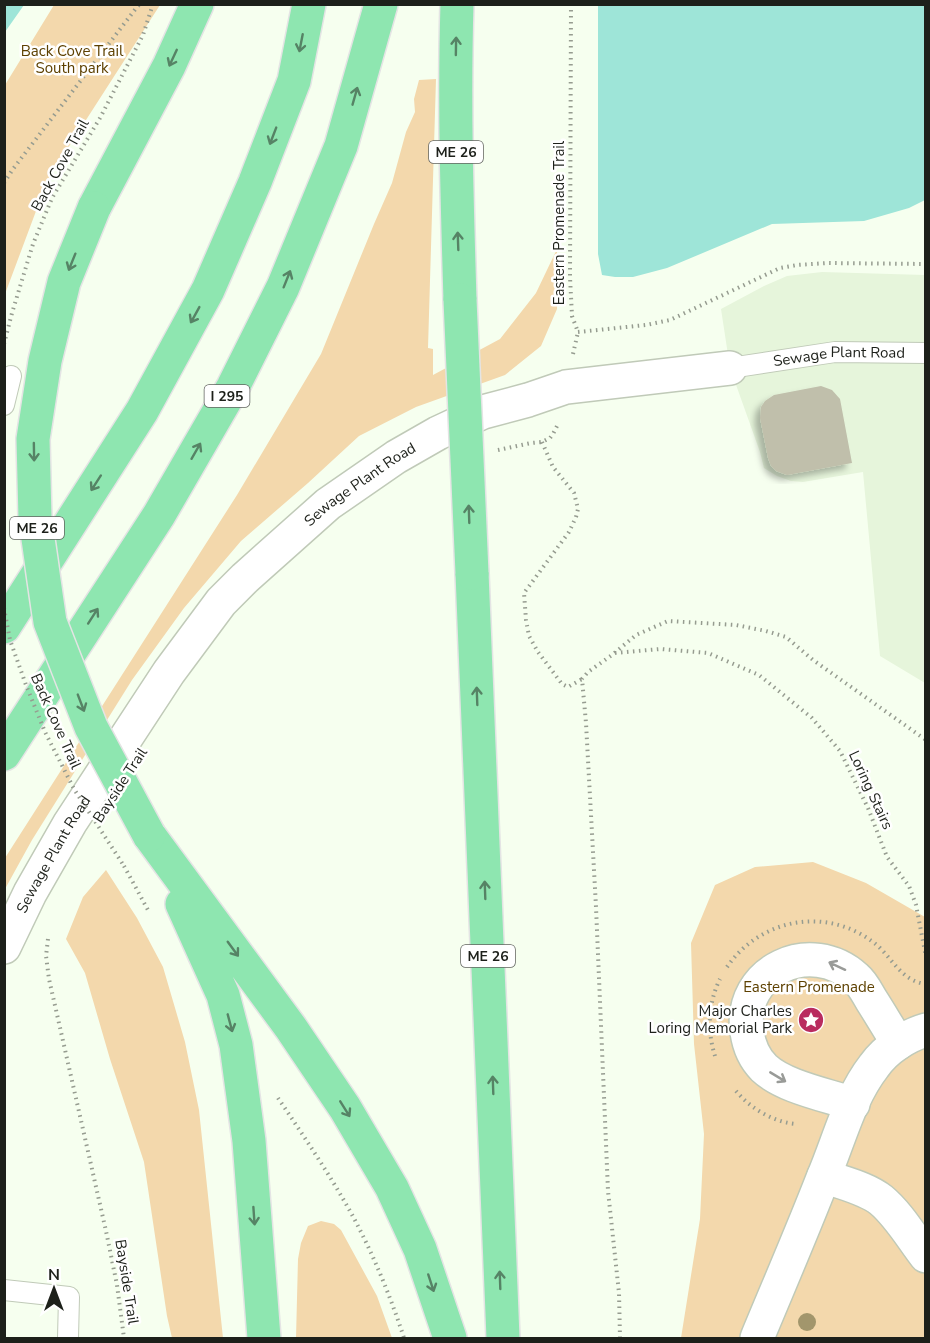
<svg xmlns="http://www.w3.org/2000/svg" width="930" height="1343" font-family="'Nunito Sans',sans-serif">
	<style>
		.built { fill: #e6f5db }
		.green { fill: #f3d8ac }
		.water { fill: #9ee5d8 }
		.building { fill: #c0bfab; filter: url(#shadow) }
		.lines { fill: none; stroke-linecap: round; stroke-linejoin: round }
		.lane-casing { stroke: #c0cab8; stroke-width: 22 }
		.street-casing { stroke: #c0cab8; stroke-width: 36 }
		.secondary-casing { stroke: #c0cab8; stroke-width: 36 }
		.highway-casing { stroke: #e4e4e4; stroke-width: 36 }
		.path { stroke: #969c90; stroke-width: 4; stroke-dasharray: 1.5 4.5; stroke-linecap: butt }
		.lane { stroke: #fff; stroke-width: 20 }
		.street { stroke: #fff; stroke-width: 33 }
		.secondary { stroke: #fff; stroke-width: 33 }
		.highway { stroke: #8ee6b0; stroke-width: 33 }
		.highway-bridge-casing { stroke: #e4e4e4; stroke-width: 36; stroke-linecap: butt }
		.path-bridge { stroke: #969c90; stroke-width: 4; stroke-dasharray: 1.5 4.5; stroke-linecap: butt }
		.highway-bridge { stroke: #8ee6b0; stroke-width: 33 }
		.tree { fill: #a2966c }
		.oneway { stroke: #568365 }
		.oneway2 { stroke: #999b98 }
		.labels { text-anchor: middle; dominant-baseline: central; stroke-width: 5; stroke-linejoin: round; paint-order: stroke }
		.shield { fill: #fff; stroke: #61635f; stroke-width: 1.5 }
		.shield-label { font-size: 14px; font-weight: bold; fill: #1d201a }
		.park-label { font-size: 15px; fill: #5d4000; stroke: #fff }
		.street-label { font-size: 15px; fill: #1d201a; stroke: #fff }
		.poi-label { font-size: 15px; fill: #1d201a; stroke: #fff; text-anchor: end }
	</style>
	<defs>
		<filter id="shadow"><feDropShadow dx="-5.5" dy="5.5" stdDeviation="3" flood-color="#0004"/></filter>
	</defs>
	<rect width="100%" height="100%" fill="#f6ffef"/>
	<!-- built -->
	<path class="built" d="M822 272 925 275V683L880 656 863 472 803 482 791 481 777 476 764 468 760 452 730 368 721 309 764 286 787 276Z"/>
	<!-- green -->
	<path class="green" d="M54 5H160L48 179 5 294V85Z
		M436 79 428 348 433 349V375L500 339 536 293 557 249V309L541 346 505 375 416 407 359 436 308 483 241 541 184 608 132 680 32 840 5 889V858L237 495 321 354 374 224 392 183 406 132 415 112 414 99 419 80Z
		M813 862 866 883 925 917V1338H681L700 1219 704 1134 694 1044 691 943 715 885 755 867Z
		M106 870 137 918 163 967 185 1042 199 1110 223 1338H172L167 1316 144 1162 110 1059 85 973 66 939 83 897Z
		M321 1221 334 1224 341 1230 377 1296 392 1338H296L298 1259 301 1243 308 1226Z"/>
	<!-- water -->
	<path class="water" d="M5 4 24 5 5 32 4 5Z
		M598 5H925V200L909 208 864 221 772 224 667 268 633 277H615L602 275 598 254Z"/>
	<!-- building -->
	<path class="building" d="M821 386 832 390 840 399 852 463 787 475 776 471 771 466 768 458 760 418 761 407 765 401 774 395Z"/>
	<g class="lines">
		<!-- lane casing -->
		<g class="lane-casing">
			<g id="lane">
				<path id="s1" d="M730 368 835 352 926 353"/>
				<path d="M4 405 11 376"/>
				<path d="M4 1290 69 1297 68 1338"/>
			</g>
		</g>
		<!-- street casing -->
		<g class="street-casing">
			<g id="street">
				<path id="s2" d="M4 947 30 893 70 823 169 672 221 602 245 578 328 504 396 457 438 433 483 412 528 400 566 387 730 368"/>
				<path d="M853 1104C827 1095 784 1087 764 1068 754 1058 749 1046 747 1032 738 970 811 937 856 978 863 984 867 993 872 1001 881 1015 889 1029 898 1043"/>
				<path d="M824 1176C842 1183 866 1188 881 1200 899 1215 912 1238 926 1256"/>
			</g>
		</g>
		<!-- secondary casing -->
		<g class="secondary-casing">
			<path id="secondary" d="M757 1338C779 1285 802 1232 823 1178 839 1141 849 1098 874 1066 886 1049 906 1036 926 1030"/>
		</g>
		<!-- highway casing -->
		<g class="highway-casing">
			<path id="highway" d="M457 4C454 103 457 201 460 300
				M94 208 169 66 197 4
				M472 573 503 1338
				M4 627 142 411 208 290 255 182 294 81 309 4
				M4 754 159 515 233 387 283 287 341 146 381 4
				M149 835 291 1028 345 1108 392 1188 420 1249 450 1338
				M182 904 223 995 236 1045 249 1141 264 1338"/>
		</g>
		<!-- path -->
		<path class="path" d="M571 4 570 277 572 316 578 332
			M4 183 13 169 137 7 140 4
			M578 332 646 325 670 320 780 268 797 265 828 263 926 264
			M4 344 12 313 33 244 52 198 100 118 143 35 153 4
			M573 354 578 332
			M542 442 553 467 574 493 578 509 576 517 569 532 524 593 526 620 529 636 538 652 562 684 568 687 582 679
			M498 450 531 443 542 442 550 438 553 434 557 426
			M615 653 660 649 708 653 759 675 812 718 840 751 868 808 887 857 909 886 916 905 926 957
			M124 866 148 910
			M48 939 46 956 49 979 106 1231 117 1285 124 1338
			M727 967C760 919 825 906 873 942 892 956 900 981 926 984
			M715 1056C707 1031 708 1003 720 979
			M736 1091C750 1108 773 1122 796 1124
			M278 1098C303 1135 328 1172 350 1211 372 1251 390 1295 404 1338
			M620 1338 619 1293 608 1191 596 907 586 723 582 679 588 672 612 655 636 635 668 621 736 625 766 631 786 637 813 660 926 740"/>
		<!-- lane -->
		<use href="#lane" class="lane"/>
		<!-- street -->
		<use href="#street" class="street"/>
		<!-- secondary -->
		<use href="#secondary" class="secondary"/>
		<!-- highway -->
		<use href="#highway" class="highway"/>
		<!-- highway-bridge casing -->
		<g class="highway-bridge-casing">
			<path id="highway-bridge" d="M94 208 64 282 45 361 33 439 35 518 50 622 91 727 149 835
				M460 300 472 573"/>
		</g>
		<!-- path-bridge -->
		<path class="path-bridge" d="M4 608 10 640 26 685 45 732 74 789 124 866"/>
		<!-- highway-bridge -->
		<use href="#highway-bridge" class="highway-bridge"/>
	</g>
	<!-- trees -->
	<circle class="tree" cx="807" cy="1322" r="9"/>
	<!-- one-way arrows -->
	<defs><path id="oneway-shaft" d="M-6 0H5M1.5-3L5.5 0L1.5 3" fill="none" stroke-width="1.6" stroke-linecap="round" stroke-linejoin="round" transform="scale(1.5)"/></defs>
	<g class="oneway">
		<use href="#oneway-shaft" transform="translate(301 43) rotate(101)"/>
		<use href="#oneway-shaft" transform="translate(456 46) rotate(-89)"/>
		<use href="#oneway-shaft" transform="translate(173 58) rotate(115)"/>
		<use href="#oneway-shaft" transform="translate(355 96) rotate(-74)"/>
		<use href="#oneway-shaft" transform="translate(273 136) rotate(111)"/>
		<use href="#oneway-shaft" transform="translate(458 241) rotate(-92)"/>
		<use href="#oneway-shaft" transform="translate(72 262) rotate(112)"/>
		<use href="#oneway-shaft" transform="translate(287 279) rotate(-68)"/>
		<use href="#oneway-shaft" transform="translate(195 315) rotate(119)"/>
		<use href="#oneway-shaft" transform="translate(196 451) rotate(-60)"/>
		<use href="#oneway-shaft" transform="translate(34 452) rotate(89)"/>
		<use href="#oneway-shaft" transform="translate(96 483) rotate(123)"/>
		<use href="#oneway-shaft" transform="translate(469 514) rotate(-92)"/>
		<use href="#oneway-shaft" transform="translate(93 616) rotate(-57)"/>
		<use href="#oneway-shaft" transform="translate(477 696) rotate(-92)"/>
		<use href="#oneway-shaft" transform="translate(81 703) rotate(69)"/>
		<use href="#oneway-shaft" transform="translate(485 890) rotate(-92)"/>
		<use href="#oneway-shaft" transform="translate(233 949) rotate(54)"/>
		<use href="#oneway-shaft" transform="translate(230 1023) rotate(75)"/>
		<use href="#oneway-shaft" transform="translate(493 1085) rotate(-92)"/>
		<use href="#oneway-shaft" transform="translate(345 1109) rotate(58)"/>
		<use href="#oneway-shaft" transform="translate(254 1216) rotate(86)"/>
		<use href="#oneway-shaft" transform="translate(500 1280) rotate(-92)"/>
		<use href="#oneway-shaft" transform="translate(431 1283) rotate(72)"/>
	</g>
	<g class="oneway2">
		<use href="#oneway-shaft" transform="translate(837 966) rotate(-155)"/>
		<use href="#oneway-shaft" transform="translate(778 1077) rotate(31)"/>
	</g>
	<!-- icons -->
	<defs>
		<g id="sight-disc" transform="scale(1.35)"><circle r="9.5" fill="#b92c5f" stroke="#fff"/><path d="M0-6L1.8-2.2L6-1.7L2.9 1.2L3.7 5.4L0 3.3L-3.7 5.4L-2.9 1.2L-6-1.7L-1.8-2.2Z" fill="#fff"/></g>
	</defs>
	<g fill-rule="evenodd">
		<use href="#sight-disc" x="811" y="1020"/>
	</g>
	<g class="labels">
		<!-- shield labels -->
		<g class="shield">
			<rect x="429" y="141" width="54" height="22" rx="4.5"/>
			<rect x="204.5" y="385" width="45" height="22" rx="4.5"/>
			<rect x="10" y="517" width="54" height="22" rx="4.5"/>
			<rect x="461" y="945" width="54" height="22" rx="4.5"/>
		</g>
		<g class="shield-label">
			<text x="456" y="152">ME 26</text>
			<text x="227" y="396">I 295</text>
			<text x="37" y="528">ME 26</text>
			<text x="488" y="956">ME 26</text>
		</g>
		<!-- park labels -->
		<g class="park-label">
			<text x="72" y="51">Back Cove Trail<tspan x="72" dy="17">South park</tspan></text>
			<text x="809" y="987">Eastern Promenade</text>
		</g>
		<!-- street labels -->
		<g class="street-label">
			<text transform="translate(60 165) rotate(-61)">Back Cove Trail</text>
			<text transform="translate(559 223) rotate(-90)">Eastern Promenade Trail</text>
			<text stroke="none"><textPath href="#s1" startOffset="110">Sewage Plant Road</textPath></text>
			<text stroke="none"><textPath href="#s2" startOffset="591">Sewage Plant Road</textPath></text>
			<text transform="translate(56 721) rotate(66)">Back Cove Trail</text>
			<text transform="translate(120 785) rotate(-57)">Bayside Trail</text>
			<text transform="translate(871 790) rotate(65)">Loring Stairs</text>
			<text stroke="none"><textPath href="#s2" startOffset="105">Sewage Plant Road</textPath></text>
			<text transform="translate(127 1282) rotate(81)">Bayside Trail</text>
		</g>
		<!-- poi labels -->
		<g class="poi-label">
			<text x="792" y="1011">Major Charles<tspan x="792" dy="17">Loring Memorial Park</tspan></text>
		</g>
	</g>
	<!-- border -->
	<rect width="930" height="1343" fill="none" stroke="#1d201a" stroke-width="12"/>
	<!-- north arrow -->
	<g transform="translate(54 1289)" stroke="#ffffff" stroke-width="4.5" paint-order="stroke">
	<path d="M0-4.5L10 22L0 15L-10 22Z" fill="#1d201a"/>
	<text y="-9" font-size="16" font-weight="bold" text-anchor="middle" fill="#1d201a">N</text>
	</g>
</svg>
